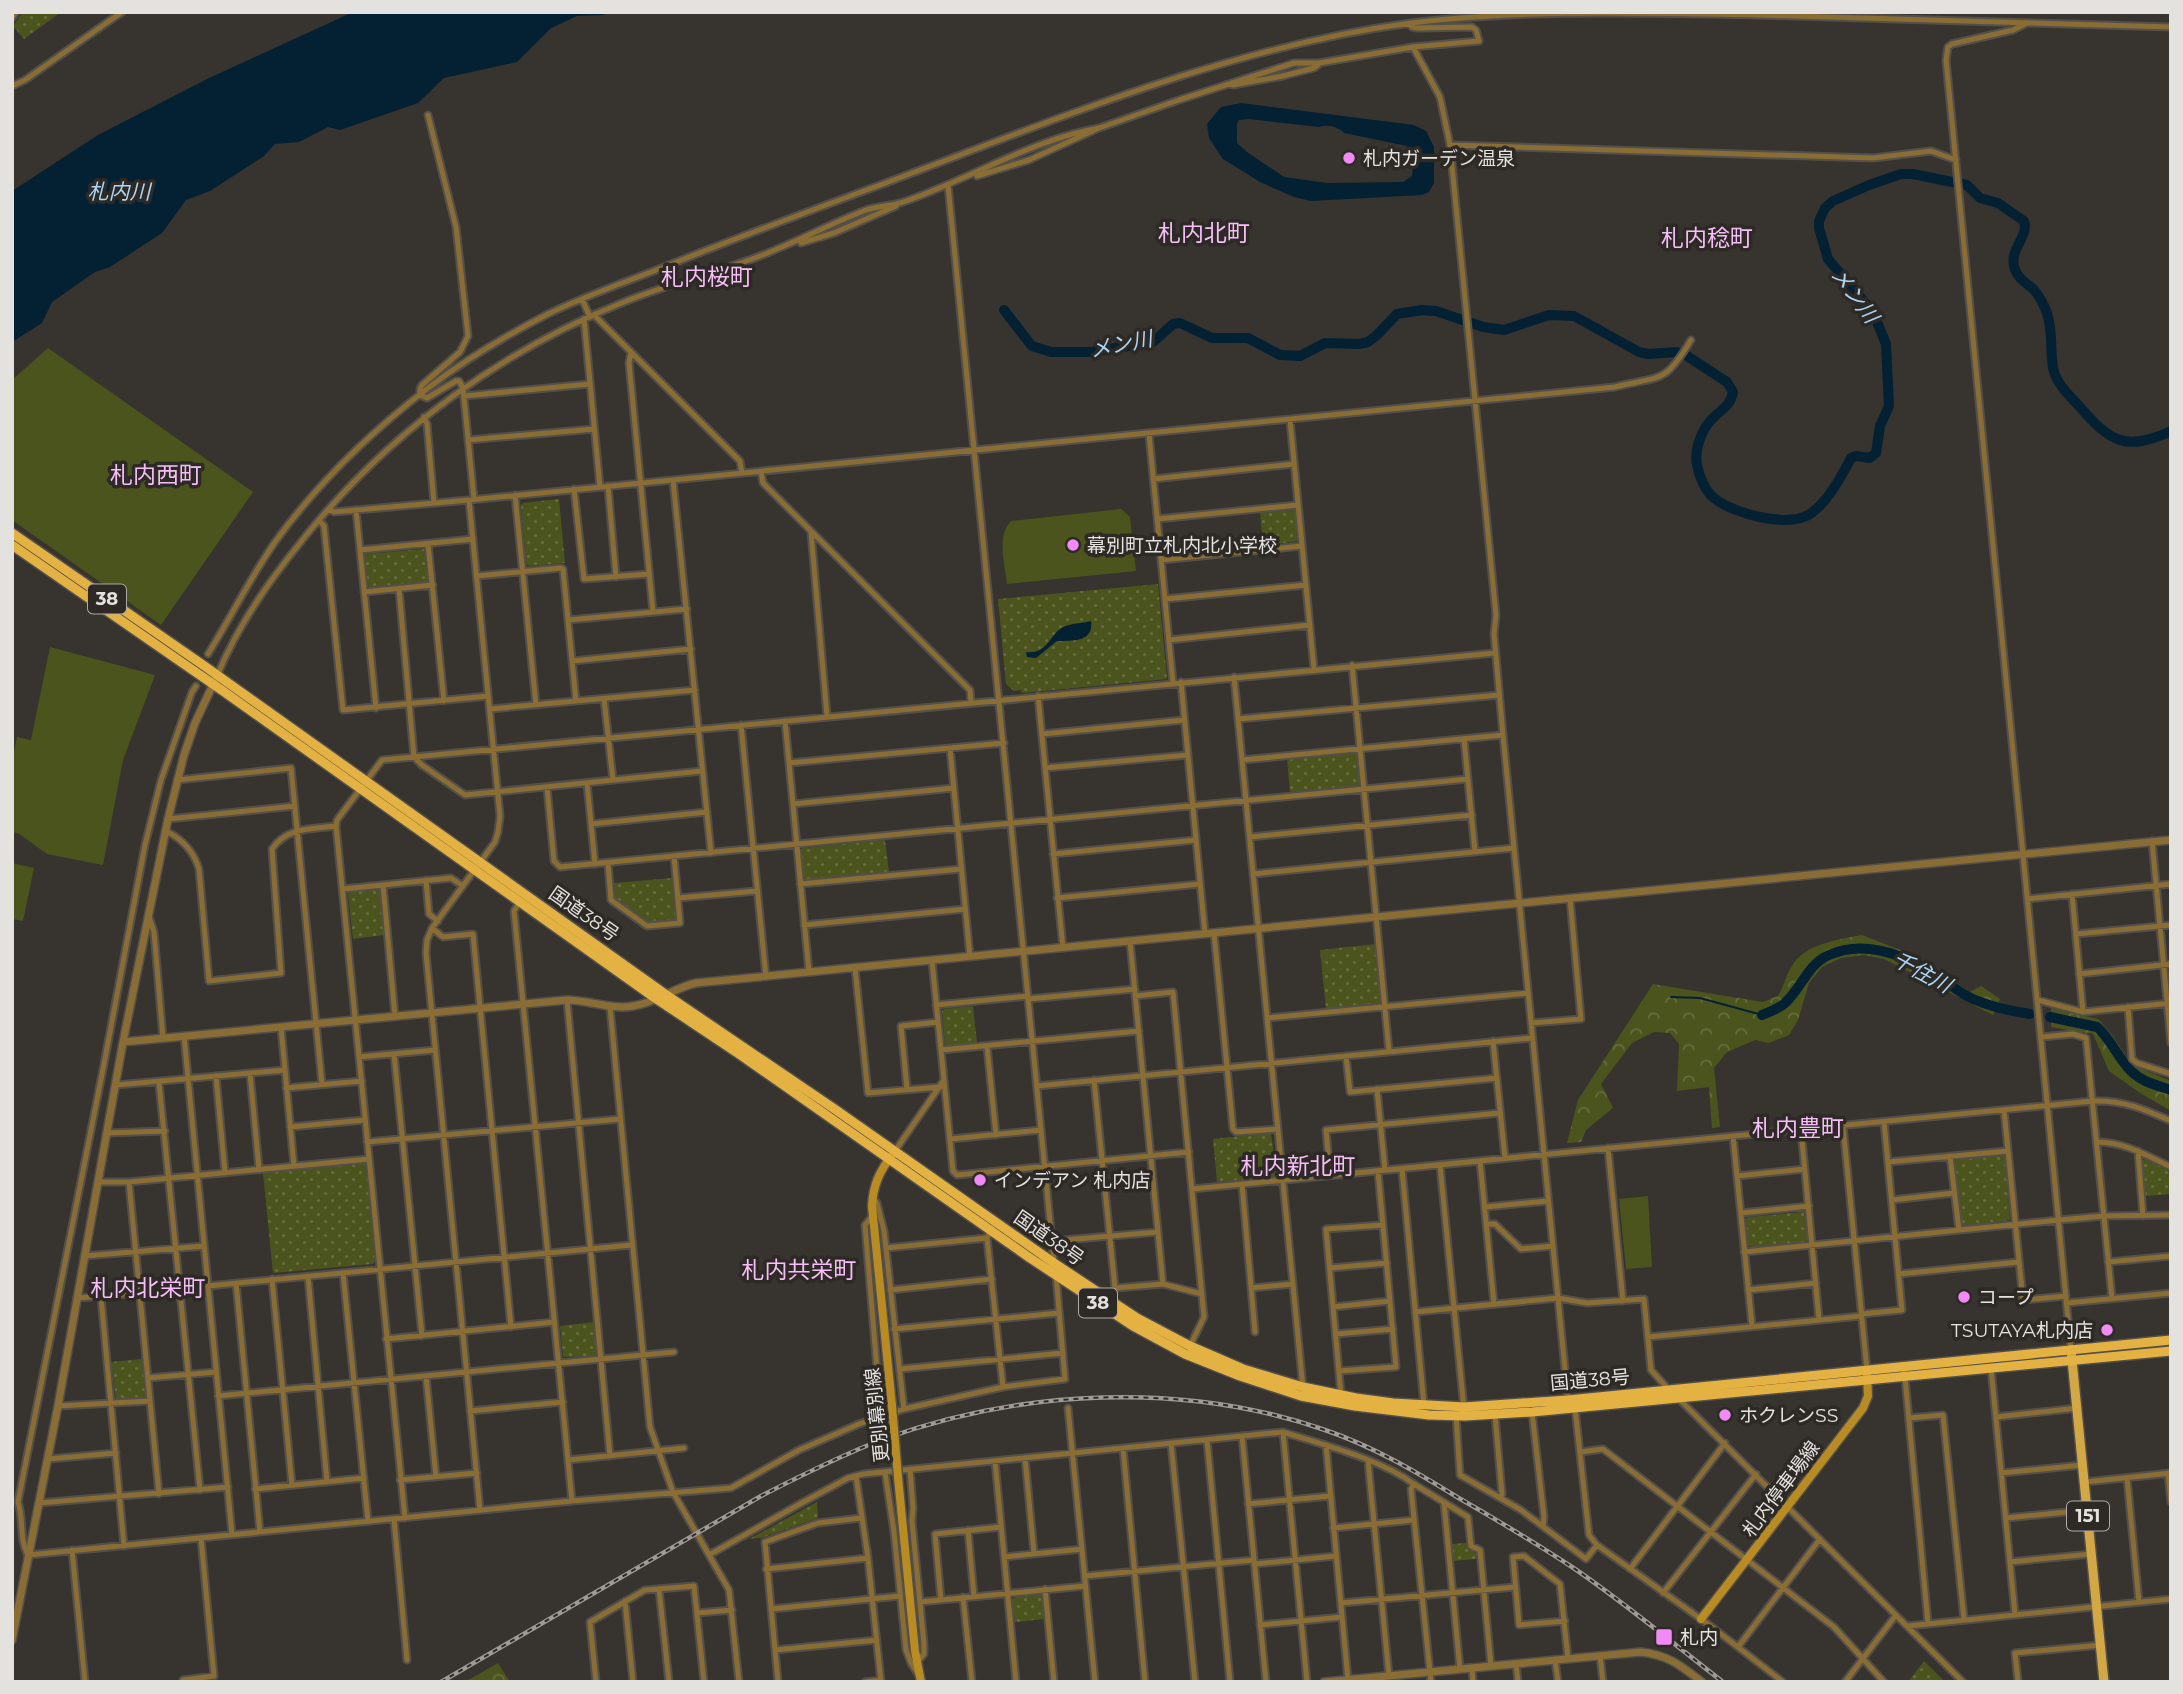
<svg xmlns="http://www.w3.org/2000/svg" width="2183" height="1694" font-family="Montserrat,'Noto Sans JP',sans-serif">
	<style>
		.forest { fill: url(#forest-crowns) }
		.park { fill: url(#park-dots) }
		.garden { fill: #4c541d }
		.water { fill: #032133; fill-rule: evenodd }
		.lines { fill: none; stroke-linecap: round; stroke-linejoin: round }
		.stream { stroke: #032133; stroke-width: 2 }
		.river { stroke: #032133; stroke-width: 10 }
		.minor-casing { stroke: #534f4b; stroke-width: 9 }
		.tertiary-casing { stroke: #534f4b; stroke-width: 10 }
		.secondary-casing { stroke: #534f4b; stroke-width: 11 }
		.primary-casing { stroke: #534f4b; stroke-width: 12 }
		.trunk-casing { stroke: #534f4b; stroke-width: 12 }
		.minor { stroke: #896d34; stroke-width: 5 }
		.tertiary { stroke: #896d34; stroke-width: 7 }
		.secondary { stroke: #b88c23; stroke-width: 8 }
		.primary { stroke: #d4a745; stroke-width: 9 }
		.trunk { stroke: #e4b243; stroke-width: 9 }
		.rail-casing { stroke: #9e9b97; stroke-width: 4.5 }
		.rail { stroke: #2d2925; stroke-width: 2; stroke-dasharray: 5; stroke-linecap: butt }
		.secondary-bridge-casing { stroke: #534f4b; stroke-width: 11; stroke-linecap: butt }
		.secondary-bridge { stroke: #b88c23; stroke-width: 8 }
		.poi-dot { fill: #f08bf5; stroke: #2d2925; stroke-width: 2.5 }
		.labels { text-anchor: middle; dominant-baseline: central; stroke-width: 7; stroke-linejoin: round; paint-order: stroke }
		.shield { fill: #2d2925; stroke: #adaaa7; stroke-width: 2 }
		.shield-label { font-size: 18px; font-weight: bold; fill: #e4e2df }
		.poi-label { font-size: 19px; fill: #e4e2df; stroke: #2d2925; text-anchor: start }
		.street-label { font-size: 19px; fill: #e4e2df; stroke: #2d2925 }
		.water-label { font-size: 21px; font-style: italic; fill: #abd5f4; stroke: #2d2925 }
		.quarter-label { font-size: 23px; fill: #f6bef8; stroke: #2d2925 }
	</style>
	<defs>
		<pattern id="forest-crowns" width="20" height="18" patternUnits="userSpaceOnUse" patternTransform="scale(1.75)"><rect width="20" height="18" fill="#4c541d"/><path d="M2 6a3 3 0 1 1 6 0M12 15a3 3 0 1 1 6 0" fill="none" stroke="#666c3d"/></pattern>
		<pattern id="park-dots" width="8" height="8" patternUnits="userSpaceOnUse" patternTransform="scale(1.75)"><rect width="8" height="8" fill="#4c541d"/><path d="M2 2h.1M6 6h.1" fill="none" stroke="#666c3d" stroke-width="1.8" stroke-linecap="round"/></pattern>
	</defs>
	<rect width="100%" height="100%" fill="#37332f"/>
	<!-- forest -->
	<path class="forest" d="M1862 935 1913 955 1970 992 1981 986 2000 999 1993 1015 1884 959 1864 955 1841 958 1822 967 1809 983 1798 1020 1789 1035 1769 1043 1755 1040 1727 1052 1714 1068 1720 1127 1712 1128 1709 1087 1677 1091 1679 1044 1670 1033 1654 1032 1632 1043 1601 1084 1613 1108 1586 1130 1581 1142 1567 1143 1578 1100 1653 984 1763 1002 1778 996C1784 986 1786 975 1792 966 1804 944 1840 939 1862 935Z
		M2051 1008 2098 1019 2113 1036 2132 1065 2171 1081V1111L2140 1093 2109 1071 2093 1034 2051 1027Z
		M498 1663 510 1682H465Z"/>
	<!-- park -->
	<path class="park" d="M23 12H61L24 39 13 26Z
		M559 499 565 563 529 566 526 564 521 505 523 503Z
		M1293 510 1295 511 1297 541 1263 546 1260 513Z
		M424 549 428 582 370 588 367 585 365 554Z
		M1158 584 1167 679 1022 693 1021 690 1014 691 1006 684 998 599Z
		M1355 753 1357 755 1360 783 1358 786 1290 792 1287 759Z
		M885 840 889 872 807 880 804 878 801 849 803 848Z
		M672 878 676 918 674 921 649 923 615 899 614 883Z
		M377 889 380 891 384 935 353 939 348 894 350 892Z
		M1376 944 1381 1002 1379 1004 1326 1009 1320 950Z
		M973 1006 977 1043 948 1046 945 1044 942 1011 944 1009Z
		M1271 1133 1277 1175 1274 1177 1217 1182 1213 1139Z
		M2003 1155 2005 1156 2010 1220 1964 1226 1961 1224 1954 1162 1957 1159Z
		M2145 1159 2171 1172V1194L2145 1196 2142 1161Z
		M364 1163 366 1165 375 1261 373 1264 273 1273 263 1173Z
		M1804 1212 1808 1240 1806 1242 1751 1247 1748 1245 1746 1219 1748 1217Z
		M594 1322 597 1353 595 1356 563 1357 560 1326Z
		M142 1359 146 1395 145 1398 116 1400 111 1362Z
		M817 1502 818 1518 761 1538 749 1539Z
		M1467 1543 1468 1549 1476 1553V1559L1453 1561 1452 1544Z
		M1040 1594 1042 1596 1044 1619 1015 1622 1012 1600 1015 1597Z
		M1924 1661 1945 1682H1908Z"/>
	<!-- garden -->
	<path class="garden" d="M48 348 253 492 161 625 12 520V380Z
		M1121 509 1130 517 1136 571 1007 584C1005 564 996 537 1011 521Z
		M50 647 155 675 123 760 103 865 47 854 18 833 12 832V761L17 737 31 740Z
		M12 863 34 868 23 921 12 919Z
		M1648 1196 1652 1267 1626 1269 1619 1199Z"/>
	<!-- water -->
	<path class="water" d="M353 12H607L604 15 577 16 551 28 517 62 444 78 418 103 340 130 328 127 299 142 275 144 264 156 210 191 186 200 162 233 110 267 95 272 52 302 42 323 12 342V191L98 135 207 79Z
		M1241 103 1414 125 1426 131 1434 147V183L1429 192 1422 195 1311 201 1294 197 1260 182 1223 159 1209 138 1207 124 1221 107ZM1249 119 1319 127C1327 124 1339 127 1344 133L1407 146 1414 157 1412 176 1403 182 1327 183 1284 177 1247 152 1237 143V124L1239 120Z
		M1091 621C1094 642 1073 641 1057 641L1036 658 1027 657 1026 652C1051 655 1049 629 1069 625 1076 623 1084 623 1091 621Z"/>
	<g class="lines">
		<!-- stream -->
		<path class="stream" d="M1671 997 1700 998 1762 1015"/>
		<!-- river -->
		<path class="river" d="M1004 310 1032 346 1051 352H1091L1153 342 1173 324 1180 323 1212 338H1248L1280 355 1300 356 1325 343 1359 344 1368 342 1377 335 1397 314 1422 310 1436 311 1483 327 1504 330 1549 315 1574 316 1639 352 1648 354 1677 352
			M1687 356 1727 382 1733 392C1731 406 1719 411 1711 420 1701 431 1694 451 1697 465 1699 476 1705 491 1714 498 1733 514 1788 528 1810 514 1828 502 1841 477 1851 458L1856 456 1870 458 1876 453 1880 426 1889 406 1886 344 1873 312 1828 259 1819 228V221L1825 208 1833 201 1869 185 1901 174H1913L1967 185 1980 198 1998 203 2024 221C2029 237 2010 248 2014 266 2017 279 2026 282 2034 290 2040 297 2044 305 2047 313 2054 335 2049 353 2054 372 2058 385 2070 396 2079 406 2110 442 2126 452 2171 431
			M1762 1015C1770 1011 1780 1009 1786 1002 1802 987 1808 964 1829 955 1867 938 1909 957 1941 978 1951 985 1961 994 1973 999 1991 1007 2010 1011 2030 1014
			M2050 1017 2097 1027C2111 1039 2118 1058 2131 1071 2142 1082 2156 1085 2171 1090"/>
		<!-- minor casing -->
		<g class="minor-casing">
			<path id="minor" d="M12 18 16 12
				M2025 24 2013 30 1952 44 1948 47 1946 60 2071 1350
				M1413 47 1440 97 1450 145 1496 615 1494 634 1503 735 1568 1400 1575 1408 1589 1535 1597 1545 1708 1624 1783 1682
				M1233 85 1283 76 1314 68 1318 65
				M12 86 25 80 122 12
				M1450 145 1873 158 1931 151 1956 160
				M977 176 1029 160 1099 128 1179 100 1294 63H1319L1413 47 1479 41 1476 30 1472 27 1417 28 1412 27 1409 24
				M948 185 1054 1262
				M801 243 834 233 896 206
				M582 299 590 317
				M594 315 740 461 742 473
				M584 319 600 487
				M631 352 629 363 653 612
				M420 395V389L422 385 460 352 468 336 456 227 428 115
				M420 395 427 398 456 381H459L463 388 474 499
				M464 396 590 384
				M424 417 427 424 434 503
				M1290 420 1314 669
				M1149 434 1173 683
				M468 440 594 429
				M761 471 763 483 970 690 971 702
				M1153 479 1294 464
				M673 480 711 853
				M608 486 616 577
				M574 489 584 579 649 574
				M515 495 536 705
				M469 500 500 816 498 832 495 842 432 928 427 940 426 953 480 1510
				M329 509 334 512 469 500 1615 387C1662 375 1664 385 1691 340
				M356 510 376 708
				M1157 519 1298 505
				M319 520 324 526 343 710 488 696
				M811 532 827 716
				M428 544 444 701
				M360 550 473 539
				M1161 560 1302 546
				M477 576 561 568 563 569 576 701
				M399 589 414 757 422 765 465 795 702 771
				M364 592 433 585
				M1165 599 1306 585
				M568 620 687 609
				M1169 640 1310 625
				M208 654C231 617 250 578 275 542 317 484 371 432 428 388 465 360 507 335 548 314 587 295 629 281 669 265 736 238 804 213 872 188 1048 123 1223 48 1411 23 1526 9 1643 13 1758 15 1896 19 2033 23 2171 27
				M572 661 691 649
				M1352 665 1389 1051
				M217 676C240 620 275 573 313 527 397 427 503 350 624 302 666 285 710 274 752 259 791 245 827 225 866 210 878 206 891 206 903 202 969 180 1030 140 1099 128
				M1234 677 1303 1388
				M1181 682 1205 934
				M196 686 192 692 161 780 145 845 104 1064 18 1502C24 1519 19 1540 28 1555L572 1501 731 1488 799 1450 859 1424 904 1409 1003 1387 1065 1379 1056 1275
				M1038 696 1063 948
				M604 699 613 780
				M490 709 695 690
				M1238 719 1499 695
				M785 721 809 972
				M741 725 766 977
				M1042 734 1184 720
				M1464 739 1475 852
				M950 748 970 957
				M1242 760 1503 735
				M789 763 1004 743
				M1045 768 1188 755
				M177 780 291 768 322 1084
				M587 783 595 864
				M547 787 554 861 560 867 1468 779
				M793 804 954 788
				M168 819 295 806
				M591 824 707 812
				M166 831C182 839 194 852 199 869L209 981 281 973 272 849C287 827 311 829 336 826
				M1250 837 1472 815
				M2152 841 2171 1043
				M1053 854 1196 840
				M608 863 611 900 647 926 680 923 674 856
				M1253 874 1514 848
				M426 880 429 914 438 921
				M800 884 961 869
				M383 885 395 1016
				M343 889 451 878 463 886
				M2072 894 2083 1012
				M678 898 757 891
				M1057 898 1200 884
				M2028 899 2171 884
				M521 900 514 911 572 1501
				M149 917 154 932 163 1038
				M804 925 965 909
				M432 928 443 937 473 934 511 1327
				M1214 933 1233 1129 1236 1132 1278 1129
				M2076 934 2171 925
				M1130 941 1163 1284
				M855 968 868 1093 940 1087
				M2079 974 2171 964
				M1135 996 1173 992 1204 1317 1190 1346
				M1028 999 1135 989
				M567 1000 610 1456
				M2038 1000 2083 1012 2171 1003
				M936 1005 1028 996
				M610 1007 650 1427 673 1492 729 1590 739 1682
				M2128 1007 2132 1059 2137 1063 2171 1074
				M1267 1018 1528 993
				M1531 1023 1581 1019 1570 898
				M281 1027 294 1166
				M184 1036 232 1534
				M2042 1037 2073 1034 2086 1038 2112 1298
				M1493 1041 1505 1158
				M987 1046 996 1135
				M941 1050 1139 1031
				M394 1054 422 1336
				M1346 1056 1350 1092 1497 1078
				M359 1057 435 1050
				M250 1073 259 1169
				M216 1076 225 1173
				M944 1080 953 1171 957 1175 1189 1152
				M1094 1080 1115 1288 1163 1284 1202 1294
				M159 1083 200 1490
				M116 1085 285 1070
				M1037 1086 1532 1038
				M286 1088 362 1081
				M907 1089 901 1026 938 1022
				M1377 1089 1385 1170
				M2004 1110 2023 1300 2066 1296
				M1843 1126 1867 1370
				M290 1127 365 1120
				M1801 1130 1819 1319
				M107 1133 165 1131
				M1733 1136 1752 1325
				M951 1139 1041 1130
				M367 1142 620 1119
				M2097 1142C2124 1142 2146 1155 2171 1167
				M1608 1148 1623 1301
				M895 1151 944 1080 932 961
				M2138 1151 2143 1216
				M1950 1156 1959 1230
				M1480 1161 1494 1304
				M1888 1162 2008 1151
				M1440 1165 1464 1409
				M1402 1169 1424 1405
				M1330 1175 1326 1130 1500 1113
				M1737 1176 1805 1169
				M98 1182H129L369 1159
				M129 1182 159 1494
				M1242 1184 1255 1332
				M1192 1189 2093 1101C2123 1100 2144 1109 2171 1121
				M874 1199 877 1203 884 1231 904 1409
				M1892 1200 1954 1193
				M1485 1207 1548 1201
				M1741 1213 1809 1206
				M873 1215 865 1225 881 1417
				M1486 1224H1495L1521 1249 1553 1246
				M987 1238 1003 1387
				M1052 1241 1158 1232
				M886 1248 987 1238 992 1228
				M1744 1252 2059 1220 2104 1216 2171 1215
				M84 1256 204 1246
				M2108 1262 2171 1256
				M1330 1268 1387 1263
				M343 1273 368 1521
				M1899 1274 2019 1262
				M308 1276 327 1482
				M272 1279 292 1485
				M236 1283 260 1532
				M208 1286 631 1245
				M1251 1288 1293 1284
				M890 1290 992 1279
				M1748 1290 1816 1283
				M101 1297 124 1546
				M77 1298 140 1293
				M2067 1303 2171 1293
				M1333 1307 1390 1301
				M1415 1312 1558 1298 1587 1303 1644 1299 1651 1370 1670 1391
				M1861 1314 1902 1310 1884 1122
				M894 1329 1059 1313
				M1336 1334 1393 1329
				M1648 1337 1861 1316
				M386 1339 554 1322
				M1904 1367 1928 1623
				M1991 1368 2015 1614
				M900 1369 1063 1353
				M1339 1371 1396 1367 1378 1171
				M426 1376 436 1477
				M148 1378 216 1372
				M1341 1395 1326 1229 1383 1225
				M218 1396 674 1352
				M1677 1397 1963 1682
				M58 1406 150 1401
				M1068 1408 1095 1682
				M470 1411 563 1402
				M1532 1412 1544 1517 1543 1526
				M1456 1415 1460 1475 1521 1510 1586 1559 1597 1545
				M1495 1415 1502 1494 1501 1498
				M1996 1417 2078 1408
				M1909 1418 1943 1415 1964 1619
				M1283 1432 1307 1682
				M1242 1436 1266 1682
				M1207 1440 1230 1682
				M1171 1443 1195 1682
				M1326 1445 1348 1680
				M1123 1448 1145 1682
				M1580 1452 1603 1449 1834 1627 1884 1682
				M1025 1458 1034 1553
				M48 1459 116 1453
				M568 1460 684 1448
				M995 1461 1016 1682
				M1368 1461 1389 1676
				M910 1469 913 1508 912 1521 924 1644V1654L917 1662
				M885 1472 894 1532 906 1650 911 1663 918 1674
				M2001 1473 2083 1465
				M2168 1473 2171 1502
				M856 1476 868 1558 881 1682
				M2127 1478 2139 1602
				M400 1480 477 1473
				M2085 1482 2171 1473
				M1414 1484 1468 1517 1471 1546 1480 1550 1491 1666
				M255 1489 364 1478
				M39 1503 228 1487
				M1444 1503 1460 1669
				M1248 1504 1330 1496
				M405 1518 336 826 337 820 382 760 1495 653
				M2006 1518 2087 1510
				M394 1519 407 1660
				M1333 1528 1414 1520
				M968 1530 974 1596
				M72 1550 85 1682
				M709 1555 798 1505 848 1478 863 1474 1283 1432C1324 1445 1380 1459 1414 1484L1411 1489 1431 1682
				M1004 1557 1082 1549
				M2010 1562 2091 1554
				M1254 1564 1336 1556
				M766 1569 868 1558
				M1630 1569 1725 1443
				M1085 1576 1254 1560
				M659 1589 669 1682
				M1045 1589 1054 1682
				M1663 1593 1756 1474
				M963 1597 972 1682
				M941 1600 935 1534 1001 1527
				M625 1601 633 1682
				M920 1602 1085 1586
				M1341 1603 1515 1587
				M771 1609 900 1596
				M697 1613 732 1610
				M1565 1621 1519 1625 1513 1557 1524 1556 1560 1584 1568 1659
				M1260 1625 1342 1617
				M1908 1626 2171 1599
				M1738 1647 1820 1539
				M775 1650 877 1640
				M1600 1656 1603 1682
				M1555 1660 1558 1682
				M1516 1664 1518 1682
				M1472 1668 1473 1682
				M183 1680 214 1676 201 1538
				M596 1682 590 1622 645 1590 694 1586 704 1682
				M778 1682 765 1542 818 1523 861 1518
				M865 1682 881 1680
				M1845 1682 1896 1615
				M2018 1682 2015 1653 2101 1645"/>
		</g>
		<!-- tertiary casing -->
		<g class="tertiary-casing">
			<path id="tertiary" d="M123 1042 567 1000C589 1000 611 1010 633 1006 655 1003 674 988 696 983L2171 840
				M12 1640 58 1406 123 1042 168 819 184 755 195 723 217 676
				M1324 1682 1641 1652C1668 1655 1680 1665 1702 1682"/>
		</g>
		<!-- secondary casing -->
		<g class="secondary-casing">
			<path id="secondary" d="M892 1406 872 1206C873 1185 880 1170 893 1154
				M898 1477 915 1651 921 1682
				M1701 1619 1863 1408 1868 1396 1867 1373"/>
		</g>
		<!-- primary casing -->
		<g class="primary-casing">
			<path id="primary" d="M2071 1350 2104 1682"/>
		</g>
		<!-- trunk casing -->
		<g class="trunk-casing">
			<path id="trunk" d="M12 533 203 665 665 994 836 1110 1054 1263 1137 1318 1190 1346 1243 1369 1303 1387 1356 1398 1393 1403 1464 1407 1568 1400 2171 1340
				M12 545 223 691 655 998 742 1056 1030 1258 1133 1326 1185 1354 1240 1376 1301 1396 1355 1406 1429 1415 1465 1416 1532 1412 2171 1351"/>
		</g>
		<!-- minor -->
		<use href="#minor" class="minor"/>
		<!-- tertiary -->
		<use href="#tertiary" class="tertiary"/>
		<!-- secondary -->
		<use href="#secondary" class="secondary"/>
		<!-- primary -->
		<use href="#primary" class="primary"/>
		<!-- trunk -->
		<use href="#trunk" class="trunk"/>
		<!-- rail casing -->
		<g class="rail-casing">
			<path id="rail" d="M441 1682 761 1496C800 1476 840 1456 881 1440 1021 1389 1184 1381 1325 1430 1372 1446 1415 1471 1457 1497 1497 1520 1537 1544 1575 1569 1626 1604 1674 1644 1723 1682"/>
		</g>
		<!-- rail -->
		<use href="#rail" class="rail"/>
		<!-- secondary-bridge casing -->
		<g class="secondary-bridge-casing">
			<path id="secondary-bridge" d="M892 1406 898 1477"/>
		</g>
		<!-- secondary-bridge -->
		<use href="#secondary-bridge" class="secondary-bridge"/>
	</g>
	<!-- markers -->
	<g class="poi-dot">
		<circle cx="1349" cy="158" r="7"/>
		<circle cx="1073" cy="545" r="7"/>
		<circle cx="980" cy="1180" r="7"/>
		<circle cx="1964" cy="1297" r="7"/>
		<circle cx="2107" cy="1330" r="7"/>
		<circle cx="1725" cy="1415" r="7"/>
		<rect x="1655" y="1628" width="18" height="18" rx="3.5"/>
	</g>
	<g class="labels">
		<!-- shield labels -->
		<g class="shield">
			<rect x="88" y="584.5" width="38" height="29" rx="5"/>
			<rect x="1079" y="1288.5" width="38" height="29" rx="5"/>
			<rect x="2067" y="1501.5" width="42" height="29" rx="5"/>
		</g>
		<g class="shield-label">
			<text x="107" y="599">38</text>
			<text x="1098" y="1303">38</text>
			<text x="2088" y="1516">151</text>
		</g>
		<!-- poi labels -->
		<g class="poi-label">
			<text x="1363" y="158">札内ガーデン温泉</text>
			<text x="1087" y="545">幕別町立札内北小学校</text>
			<text x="994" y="1180">インデアン 札内店</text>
			<text x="1978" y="1297">コープ</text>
			<text x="2093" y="1330" text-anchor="end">TSUTAYA札内店</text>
			<text x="1739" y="1415">ホクレンSS</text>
			<text x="1680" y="1637">札内</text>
		</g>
		<!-- street labels -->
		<g class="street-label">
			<text transform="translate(584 914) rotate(35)">国道38号</text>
			<text transform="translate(1049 1238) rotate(35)">国道38号</text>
			<text transform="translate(1590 1380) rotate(-5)">国道38号</text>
			<text transform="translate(877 1415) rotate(-96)">更別幕別線</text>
			<text transform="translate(1781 1489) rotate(-53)">札内停車場線</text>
		</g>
		<!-- water labels -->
		<g class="water-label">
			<text x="119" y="191">札内川</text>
			<text transform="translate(1855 295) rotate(53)">メン川</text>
			<text transform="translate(1121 344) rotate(-11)">メン川</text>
			<text transform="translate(1922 972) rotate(28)">千住川</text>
		</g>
		<!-- quarter labels -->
		<g class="quarter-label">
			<text x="1204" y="233">札内北町</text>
			<text x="1707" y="238">札内稔町</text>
			<text x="707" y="277">札内桜町</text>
			<text x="156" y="475">札内西町</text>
			<text x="1798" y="1128">札内豊町</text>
			<text x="1298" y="1166">札内新北町</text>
			<text x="799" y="1270">札内共栄町</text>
			<text x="148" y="1288">札内北栄町</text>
		</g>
	</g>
	<!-- border -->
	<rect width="2183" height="1694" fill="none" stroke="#e4e2df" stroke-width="28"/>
</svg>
